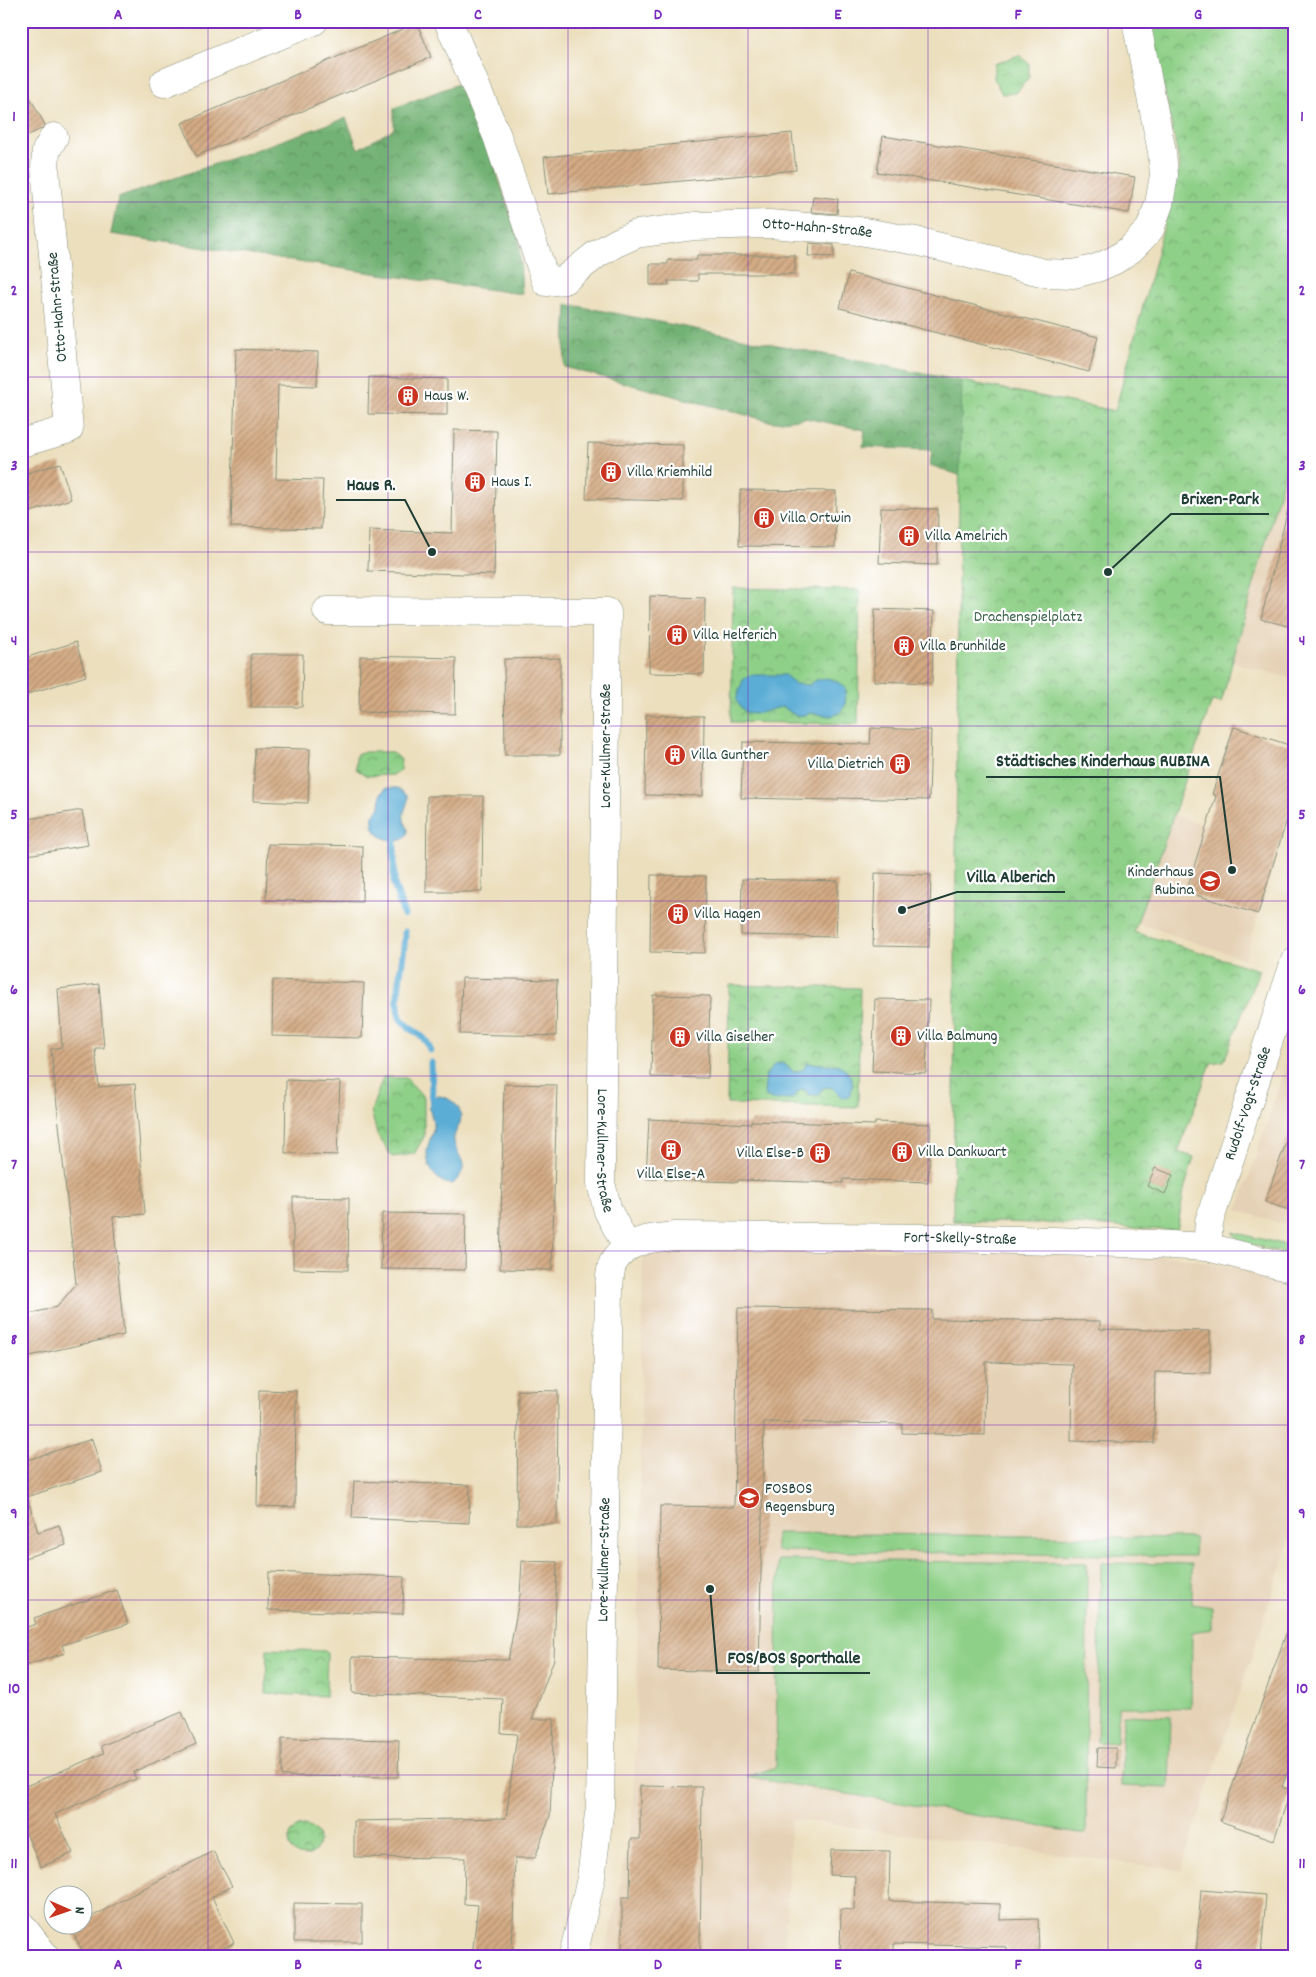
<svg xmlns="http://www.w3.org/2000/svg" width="1316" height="1977" font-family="Dekko,sans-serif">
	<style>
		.built { fill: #e5d1b5 }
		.green { fill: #8fd088; stroke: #57865e }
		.forest { fill: url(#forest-crowns); stroke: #497854 }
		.park { fill: url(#park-crowns); stroke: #57865e }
		.water { fill: #5cadd6; stroke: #3e7585 }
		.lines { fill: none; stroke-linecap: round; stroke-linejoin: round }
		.stream { stroke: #5cadd6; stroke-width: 7 }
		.building { fill: url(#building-hatch) }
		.minor-casing { stroke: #868e79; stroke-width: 29 }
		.minor { stroke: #fff; stroke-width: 28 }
		.grid { fill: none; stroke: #7b2cbf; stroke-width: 1; stroke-opacity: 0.55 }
		.labels { text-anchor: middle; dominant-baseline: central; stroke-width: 4.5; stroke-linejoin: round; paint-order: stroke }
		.street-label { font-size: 16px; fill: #1f3d34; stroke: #fff }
		.poi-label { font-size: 16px; fill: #1f3d34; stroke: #fff; text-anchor: start }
		.park-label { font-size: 16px; fill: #3b6249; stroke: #fff }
		.leader { fill: none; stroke: #1f3d34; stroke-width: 2 }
		.callout-dot { fill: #1f3d34; stroke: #fff; stroke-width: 2 }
		.callout-label { font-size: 18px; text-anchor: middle; font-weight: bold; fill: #1f3d34; stroke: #fff; stroke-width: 4.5; stroke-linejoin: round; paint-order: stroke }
		.neatline { fill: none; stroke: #7b2cbf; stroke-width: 2 }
		.grid-label { font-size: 16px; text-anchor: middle; font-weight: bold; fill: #7b2cbf }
	</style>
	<defs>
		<pattern id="forest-crowns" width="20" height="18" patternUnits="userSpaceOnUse" patternTransform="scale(1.25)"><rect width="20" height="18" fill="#73b274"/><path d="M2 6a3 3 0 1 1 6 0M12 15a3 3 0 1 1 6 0" fill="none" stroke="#5e9260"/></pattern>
		<pattern id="park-crowns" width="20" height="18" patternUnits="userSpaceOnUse" patternTransform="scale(1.25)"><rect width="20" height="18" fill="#8fd088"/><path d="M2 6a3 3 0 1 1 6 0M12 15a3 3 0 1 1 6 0" fill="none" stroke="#74aa70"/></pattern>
		<pattern id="building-hatch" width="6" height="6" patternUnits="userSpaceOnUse" patternTransform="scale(1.25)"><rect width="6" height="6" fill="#d4ab84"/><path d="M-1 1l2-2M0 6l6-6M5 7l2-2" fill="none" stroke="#ab8c6d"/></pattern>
	</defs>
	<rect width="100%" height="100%" fill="#fff"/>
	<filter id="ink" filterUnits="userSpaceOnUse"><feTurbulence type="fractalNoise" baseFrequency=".02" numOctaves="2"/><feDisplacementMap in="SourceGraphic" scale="10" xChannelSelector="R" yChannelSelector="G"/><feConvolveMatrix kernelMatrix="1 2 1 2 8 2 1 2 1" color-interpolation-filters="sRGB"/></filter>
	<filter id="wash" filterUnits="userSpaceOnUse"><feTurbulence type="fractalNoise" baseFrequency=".0096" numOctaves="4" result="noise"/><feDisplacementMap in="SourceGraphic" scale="20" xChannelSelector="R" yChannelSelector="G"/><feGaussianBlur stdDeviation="1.12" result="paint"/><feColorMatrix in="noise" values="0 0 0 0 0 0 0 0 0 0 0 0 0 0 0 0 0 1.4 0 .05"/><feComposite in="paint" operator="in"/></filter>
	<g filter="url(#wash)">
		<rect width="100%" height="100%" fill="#ecdfbe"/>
		<!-- built -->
		<path class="built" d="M1295 436V680L1233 662Z
			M1174 815 1278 848 1245 959 1137 923Z
			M1295 1037V1228L1238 1210Z
			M661 1249 1038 1251 1173 1256 1251 1270 1295 1282V1526L1181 1870 791 1819 784 1956H604L615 1911 622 1874 631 1822 634 1786 636 1743 643 1257Z"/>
		<!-- green -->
		<path class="green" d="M1232 1232 1295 1247V1256L1241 1242Z
			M776 1533 1195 1538 1194 1556 776 1551Z
			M778 1560 1087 1563 1086 1834 746 1777 776 1767Z
			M1101 1563 1192 1564V1603L1212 1606V1629L1192 1632 1191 1708 1118 1707 1117 1743 1097 1742Z
			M1123 1715 1171 1717 1169 1788 1121 1786Z"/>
		<!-- forest -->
		<path class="forest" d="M458 84 490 153 519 240 522 294 420 280 111 234 118 198 346 118 358 149 394 129V108Z
			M567 304 1115 411 1218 367 979 482 930 465 932 450 863 447 865 430 805 418 773 422 564 367Z"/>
		<!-- park -->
		<path class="park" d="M1150 21H1295V436L1221 703 1212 701 1134 932 1259 970 1224 1061 1211 1063 1178 1152 1194 1157 1184 1190 1177 1231 1075 1224 953 1221 959 496 962 381 1115 411 1180 166Z
			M1019 55 1029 64V77L1016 93 1002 94 994 78V64Z
			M733 588 860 590 858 724 731 722Z
			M365 752H390L401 759 400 770 393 775 367 776 356 769V755Z
			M729 985 860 988 858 1107 727 1104Z
			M383 1077 406 1078 424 1097V1137L414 1154 392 1157 377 1134 371 1111Z
			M267 1649 327 1651 326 1696 266 1694Z
			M289 1841a15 15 0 1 1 30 0a15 15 0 1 1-30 0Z"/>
		<!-- water -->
		<path class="water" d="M750 675H785L795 684 809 685C822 674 836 677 846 690L845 706 838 714 830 716 810 713 804 715 796 716 783 707C763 709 749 725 736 700L743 680Z
			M386 788H398L408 796C409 805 402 810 404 819 404 823 408 826 408 830 408 835 405 837 402 840 384 842 370 834 373 815L380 807 381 793Z
			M783 1063 794 1072 804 1069 807 1063 839 1065C851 1073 857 1084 848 1097L843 1098C836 1091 834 1085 823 1088L818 1095H809L806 1091 801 1089 792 1099 771 1100 764 1094 766 1075 775 1064Z
			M439 1096C452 1098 464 1108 460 1123 458 1129 453 1134 454 1142 458 1160 473 1164 453 1184 438 1185 428 1169 427 1155 426 1144 434 1135 433 1124 433 1113 425 1109 432 1097Z"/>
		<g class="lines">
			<!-- stream -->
			<path class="stream" d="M394 841V884L404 915
				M405 932C405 954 393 1001 400 1017 407 1032 426 1032 430 1050
				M431 1063 432 1097"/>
		</g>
		<g id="blocks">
			<!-- building -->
			<path class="building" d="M417 23 431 57 196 156 182 123Z
				M21 81 45 125 41 129 21 139Z
				M792 133 796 170 548 194 544 157Z
				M883 136 1135 177 1129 213 877 172Z
				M813 196 838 199 837 214 811 212Z
				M809 243 834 245V257L808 256Z
				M697 255H795V274H698V281H668L669 285H650V264H668V260H697Z
				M849 273 1098 337 1089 372 840 308Z
				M236 349 318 352 317 386 278 385 276 479 323 480 321 529 231 527Z
				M369 377 447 379V415L368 414Z
				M454 430 497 431 494 575 368 571 369 530 452 533Z
				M588 443 683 445V501L586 499Z
				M60 463 71 499 21 515V475Z
				M740 490 836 491 835 547 739 546Z
				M881 508 938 509 937 565 879 563Z
				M1288 509 1295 510V628L1261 619Z
				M650 596 705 598 704 674 649 673Z
				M875 609 934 611 932 683 874 681Z
				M76 642 86 676 21 696V659Z
				M251 654H303L302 707H251Z
				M360 656 456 658 455 714 359 712Z
				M560 658V755H505L504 659Z
				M646 715 704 716 703 796 645 795Z
				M1234 727 1295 747V800L1287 819 1258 914 1186 892 1216 796 1212 794Z
				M871 728 931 730 929 800 838 798V800L741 798 743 742 870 744Z
				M255 748 310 749 308 803 253 801Z
				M427 796H483L482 892H426Z
				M82 810 88 845 21 856V825L29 824 28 819Z
				M268 844 363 846 362 902 266 900Z
				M875 873 931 875 929 947 873 946Z
				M651 875 706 876 705 953 650 952Z
				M742 879 838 881 836 937 741 935Z
				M462 978 557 980 556 1036 460 1034Z
				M273 980 364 983 362 1038 272 1036Z
				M99 984 104 1048H95L99 1087 135 1084 145 1214 113 1217 124 1335 21 1358V1316L57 1307 76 1284 51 1049 62 1047 58 989Z
				M653 995 710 996 708 1078 651 1077Z
				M875 999 929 1000 926 1073 872 1071Z
				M286 1080 340 1082 337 1155 285 1153Z
				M504 1084 557 1085 552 1270 500 1269Z
				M649 1119 751 1124V1121L875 1125V1122L931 1124 928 1182 843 1179V1183L738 1180V1182L646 1179Z
				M1292 1125H1295V1212L1265 1202Z
				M1155 1168 1173 1175 1165 1194 1147 1186Z
				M293 1197 349 1198 348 1270 293 1269Z
				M382 1213 466 1214 465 1270 381 1269Z
				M738 1308 932 1310V1319L1100 1321V1329L1210 1331V1373L1155 1372 1154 1443 1071 1441 1072 1364 986 1362 985 1435 902 1433V1424L764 1422 759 1672 658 1670 660 1506 734 1507Z
				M259 1390 296 1391 295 1507 257 1506Z
				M518 1390 558 1391 557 1524H517Z
				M92 1439 102 1472 27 1497 38 1532 59 1525 66 1545 21 1559V1462Z
				M354 1481 470 1485 469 1523 352 1518Z
				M522 1561 557 1562 554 1659 532 1719H554L550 1816 535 1858H515L512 1956H472L478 1905 464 1904 465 1858 354 1857V1821L506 1818 517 1734 501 1733 503 1699 352 1693V1657L508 1660 520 1595Z
				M269 1572 404 1577 403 1614 268 1610Z
				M117 1590 128 1624 62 1645 65 1653 21 1667V1629L36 1624 34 1618Z
				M1292 1617 1295 1618V1752L1282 1787 1291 1790 1274 1840 1220 1821Z
				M182 1712 196 1744 133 1772 136 1779 55 1814 73 1853 41 1867 21 1822V1788L104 1753 101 1746Z
				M282 1738 399 1740 398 1777 282 1776Z
				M1098 1748H1116V1768L1097 1767Z
				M640 1786 702 1787 700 1956H622V1897H630L631 1839H640Z
				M831 1850 890 1851 889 1901 1000 1904V1920L1038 1919 1039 1956H1007V1947L894 1944V1956H840L841 1909 854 1910 855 1876 830 1875Z
				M213 1851 232 1886 212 1897 234 1943 208 1956H85L71 1929 82 1924V1922Z
				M1201 1890 1266 1895 1261 1956H1196Z
				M294 1903 362 1904V1942H294Z"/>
		</g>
	</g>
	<g filter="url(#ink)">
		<use href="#blocks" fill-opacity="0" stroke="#868e79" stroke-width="1"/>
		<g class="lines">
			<!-- minor casing -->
			<g class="minor-casing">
				<g id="minor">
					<path id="s1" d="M448 21 497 136 546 282 564 280 597 254 616 243 636 234 695 226 769 224 859 231 916 241 1045 273 1074 274 1097 268 1115 260 1131 249 1150 229 1159 204 1164 175 1162 152 1136 21"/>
					<path d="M164 83 314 21"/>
					<path d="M21 443 69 429 45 168 46 151 54 137"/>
					<path id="s2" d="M327 611 607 612 601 1183 608 1211 627 1247"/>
					<path id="s3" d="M1207 1247 1209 1222 1295 961"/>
					<path d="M21 1925 45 1956"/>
					<path id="s4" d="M573 1956 591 1878 600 1806 609 1286C610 1279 610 1269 613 1263 627 1239 652 1238 676 1236L946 1238 1153 1244 1207 1247 1295 1269"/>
				</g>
			</g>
			<!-- minor -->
			<use href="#minor" class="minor"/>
		</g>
	</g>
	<!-- grid -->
	<path class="grid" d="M208 21V1956M388 21V1956M568 21V1956M748 21V1956M928 21V1956M1108 21V1956M21 202H1295M21 377H1295M21 552H1295M21 726H1295M21 901H1295M21 1076H1295M21 1251H1295M21 1425H1295M21 1600H1295M21 1775H1295"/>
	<!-- icons -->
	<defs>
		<g id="building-disc" transform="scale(1.125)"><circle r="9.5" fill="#c8321e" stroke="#fff"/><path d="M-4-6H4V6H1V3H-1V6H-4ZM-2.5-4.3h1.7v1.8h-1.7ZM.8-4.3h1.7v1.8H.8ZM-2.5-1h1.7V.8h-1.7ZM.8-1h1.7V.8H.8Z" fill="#fff"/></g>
		<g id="school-disc" transform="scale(1.125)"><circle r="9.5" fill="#c8321e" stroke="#fff"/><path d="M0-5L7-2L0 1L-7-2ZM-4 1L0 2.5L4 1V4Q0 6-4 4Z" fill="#fff"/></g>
		<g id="university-disc" transform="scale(1.125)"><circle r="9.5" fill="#c8321e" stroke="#fff"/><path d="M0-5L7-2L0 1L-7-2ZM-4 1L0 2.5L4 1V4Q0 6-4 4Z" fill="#fff"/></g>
	</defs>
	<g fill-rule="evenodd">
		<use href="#building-disc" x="408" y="396"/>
		<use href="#building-disc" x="611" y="472"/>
		<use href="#building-disc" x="475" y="482"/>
		<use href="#building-disc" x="764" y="518"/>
		<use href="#building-disc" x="909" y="536"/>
		<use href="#building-disc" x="677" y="635"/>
		<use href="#building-disc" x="904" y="646"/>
		<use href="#building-disc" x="675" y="755"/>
		<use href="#building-disc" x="900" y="764"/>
		<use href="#school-disc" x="1210" y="881"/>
		<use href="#building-disc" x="678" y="914"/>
		<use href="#building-disc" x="901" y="1036"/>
		<use href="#building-disc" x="680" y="1037"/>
		<use href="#building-disc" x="671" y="1150"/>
		<use href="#building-disc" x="902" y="1152"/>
		<use href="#building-disc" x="820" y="1153"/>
		<use href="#university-disc" x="749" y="1498"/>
	</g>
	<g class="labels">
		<!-- street labels -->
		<g class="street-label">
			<text stroke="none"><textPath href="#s1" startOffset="565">Otto-Hahn-Straße</textPath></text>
			<text transform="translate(58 307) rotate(-95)">Otto-Hahn-Straße</text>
			<text transform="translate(606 746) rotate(-90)">Lore-Kullmer-Straße</text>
			<text stroke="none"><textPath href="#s3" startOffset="150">Rudolf-Vogt-Straße</textPath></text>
			<text stroke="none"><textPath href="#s2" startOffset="819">Lore-Kullmer-Straße</textPath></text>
			<text stroke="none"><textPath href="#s4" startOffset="1052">Fort-Skelly-Straße</textPath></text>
			<text stroke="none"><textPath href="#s4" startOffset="399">Lore-Kullmer-Straße</textPath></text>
		</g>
		<!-- poi labels -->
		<g class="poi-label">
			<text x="424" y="396">Haus W.</text>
			<text x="627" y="472">Villa Kriemhild</text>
			<text x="491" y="482">Haus I.</text>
			<text x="780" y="518">Villa Ortwin</text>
			<text x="925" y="536">Villa Amelrich</text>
			<text x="693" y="635">Villa Helferich</text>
			<text x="920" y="646">Villa Brunhilde</text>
			<text x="691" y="755">Villa Gunther</text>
			<text x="884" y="764" text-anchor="end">Villa Dietrich</text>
			<text x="1194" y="872" text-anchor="end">Kinderhaus<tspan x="1194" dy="18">Rubina</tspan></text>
			<text x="694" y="914">Villa Hagen</text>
			<text x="917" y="1036">Villa Balmung</text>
			<text x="696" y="1037">Villa Giselher</text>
			<text x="918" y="1152">Villa Dankwart</text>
			<text x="804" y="1153" text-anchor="end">Villa Else-B</text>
			<text x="671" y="1174" text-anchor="middle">Villa Else-A</text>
			<text x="765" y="1489">FOSBOS<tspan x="765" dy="18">Regensburg</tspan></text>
		</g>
		<!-- park labels -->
		<g class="park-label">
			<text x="1028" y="617">Drachenspielplatz</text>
		</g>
	</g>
	<!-- callouts -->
	<path class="leader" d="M432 552L405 500H336M1108 572L1171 514H1269M1232 870L1220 777H986M902 910L957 892H1065M710 1589L717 1673H870"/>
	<g class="callout-dot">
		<circle cx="432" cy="552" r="5"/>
		<circle cx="1108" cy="572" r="5"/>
		<circle cx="1232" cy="870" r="5"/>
		<circle cx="902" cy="910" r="5"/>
		<circle cx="710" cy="1589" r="5"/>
	</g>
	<g class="callout-label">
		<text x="371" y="490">Haus R.</text>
		<text x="1220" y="504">Brixen-Park</text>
		<text x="1103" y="766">Städtisches Kinderhaus RUBINA</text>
		<text x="1011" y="882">Villa Alberich</text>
		<text x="794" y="1663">FOS/BOS Sporthalle</text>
	</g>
	<!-- margin -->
	<rect width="1316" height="1977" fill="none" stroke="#fff" stroke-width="55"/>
	<!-- north arrow -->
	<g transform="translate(68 1910) rotate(92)"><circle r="24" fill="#ffffff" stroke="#a5b1ae"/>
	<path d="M0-4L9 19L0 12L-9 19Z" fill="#c8321e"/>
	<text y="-8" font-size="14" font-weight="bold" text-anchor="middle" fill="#1f3d34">N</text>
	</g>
	<rect x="28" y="28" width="1260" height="1922" class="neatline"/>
	<g class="grid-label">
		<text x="118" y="19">A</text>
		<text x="298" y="19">B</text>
		<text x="478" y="19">C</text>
		<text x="658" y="19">D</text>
		<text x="838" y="19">E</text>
		<text x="1018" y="19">F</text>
		<text x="1198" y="19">G</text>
		<text x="14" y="121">1</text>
		<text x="1302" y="121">1</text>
		<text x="14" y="295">2</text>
		<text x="1302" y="295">2</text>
		<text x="14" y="470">3</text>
		<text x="1302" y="470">3</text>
		<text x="14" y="645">4</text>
		<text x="1302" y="645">4</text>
		<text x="14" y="819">5</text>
		<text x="1302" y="819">5</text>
		<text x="14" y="994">6</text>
		<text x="1302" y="994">6</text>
		<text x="14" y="1169">7</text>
		<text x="1302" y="1169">7</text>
		<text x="14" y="1344">8</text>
		<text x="1302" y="1344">8</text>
		<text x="14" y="1518">9</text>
		<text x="1302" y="1518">9</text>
		<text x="14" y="1693">10</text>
		<text x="1302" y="1693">10</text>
		<text x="14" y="1868">11</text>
		<text x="1302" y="1868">11</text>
		<text x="118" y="1969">A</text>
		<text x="298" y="1969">B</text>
		<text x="478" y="1969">C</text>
		<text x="658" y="1969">D</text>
		<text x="838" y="1969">E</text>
		<text x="1018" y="1969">F</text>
		<text x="1198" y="1969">G</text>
	</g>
</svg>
